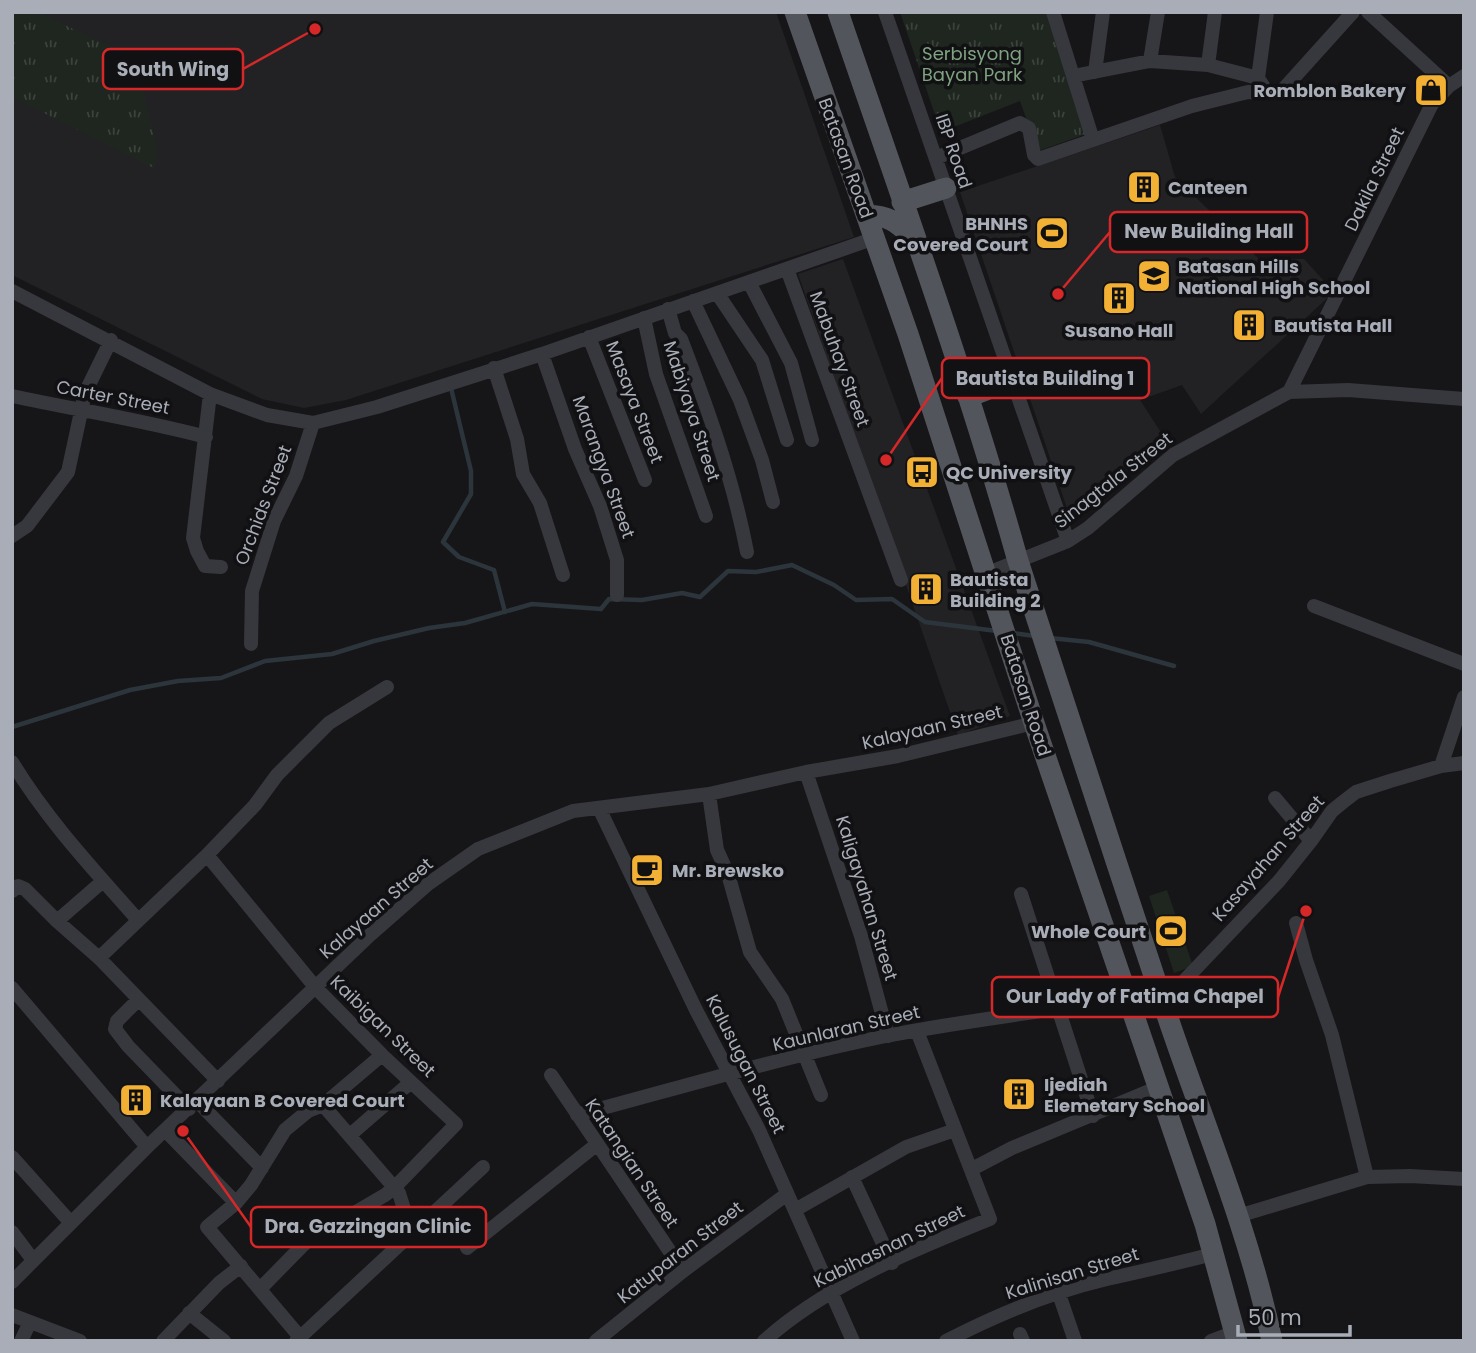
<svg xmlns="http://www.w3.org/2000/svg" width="1476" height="1353" font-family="Poppins,sans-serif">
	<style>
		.built { fill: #222225 }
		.grass { fill: url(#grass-tufts) }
		.pitch { fill: #1e261f }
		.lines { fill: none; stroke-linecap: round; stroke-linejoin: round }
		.stream { stroke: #2c353c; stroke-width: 4.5 }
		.minor { stroke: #37383d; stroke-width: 14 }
		.primary { stroke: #53555c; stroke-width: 21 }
		.labels { text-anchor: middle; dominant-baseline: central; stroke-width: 7; stroke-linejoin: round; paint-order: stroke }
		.park-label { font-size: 18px; fill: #7fa381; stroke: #111113 }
		.poi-label { font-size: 18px; font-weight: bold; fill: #a8adb8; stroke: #111113; text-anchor: start }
		.street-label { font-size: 18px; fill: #a8adb8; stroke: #111113 }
		.leader { fill: none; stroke: #d62828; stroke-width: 2.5 }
		.callout-dot { fill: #d62828; stroke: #111113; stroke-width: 2.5 }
		.callout { fill: #111113; stroke: #d62828; stroke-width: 2.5 }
		.callout-label { font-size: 19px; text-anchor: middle; font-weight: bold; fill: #a8adb8 }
	</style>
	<defs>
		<pattern id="grass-tufts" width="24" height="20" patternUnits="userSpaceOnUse" patternTransform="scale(1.75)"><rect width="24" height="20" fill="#1e261f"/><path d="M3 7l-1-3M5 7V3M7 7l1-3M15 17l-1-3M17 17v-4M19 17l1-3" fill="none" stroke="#3c433d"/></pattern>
	</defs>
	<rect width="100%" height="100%" fill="#161618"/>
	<!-- built -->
	<path class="built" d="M12 12H776L854 237 346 400 304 408 262 399 12 275Z
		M1160 125 1175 177 1259 259H1304L1334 292 1201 414 1182 385 1140 400 1162 434 1106 496 1071 520 960 192Z
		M843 259 1010 716 958 735 798 274Z"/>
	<!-- grass -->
	<path class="grass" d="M20 12H37L133 57 136 61 157 150 154 168 12 97V15Z
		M900 12H1049L1086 134 1038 151 1020 101 941 132Z"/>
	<!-- pitch -->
	<path class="pitch" d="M1167 890 1193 966 1174 973 1149 896Z"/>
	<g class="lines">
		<!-- stream -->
		<path class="stream" d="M451 388 471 471V494L443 542 459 557 494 570 505 612
			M1012 633 1035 636
			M1050 638 1089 642 1174 666
			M12 727 130 690 178 681 221 678 265 661 332 654 374 641 429 628 465 623 532 604 601 609 609 599 642 600 682 593 700 597 728 571 756 572 792 565 834 585 856 600 892 599 925 622 997 631"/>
		<!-- minor -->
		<path class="minor" d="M885 12 1068 541
			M1053 12 1093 140
			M1368 12 1449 86
			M1150 61 1158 12
			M1208 65 1215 12
			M1095 72 1103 12
			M1073 76 1150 61 1208 65 1258 78 1267 92
			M1258 78 1267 12
			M936 158 1020 123 1029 128 1034 155 1038 159 1192 106 1248 92 1280 93 1353 12
			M787 269 901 580
			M749 282 791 363 812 440
			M12 291 210 394 267 415 313 423 377 407 542 354 875 238
			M717 293 762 360 787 440
			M693 301 740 400 762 460 773 502
			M668 309 675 333 681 339C708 409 733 479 747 552
			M644 318 656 374 706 516
			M589 337 645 480
			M542 354 575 449 600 506 617 560V595
			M494 368 517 439 523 474 540 503 563 575
			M1289 392 1432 104 1449 86 1464 76
			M210 394 193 538 197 551 205 566 221 567
			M12 396C77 410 142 420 206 437
			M12 536 27 526 68 472 85 393 111 340
			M988 573 1068 541 1088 528 1173 455 1289 392 1348 390 1464 399
			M1314 606 1464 664
			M251 644 252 591 274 521 296 476 313 423
			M12 762C47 820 94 870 138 920
			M1441 766 1464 697
			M806 772 861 936 888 1036
			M709 794 717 850 728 874 750 952 782 999 821 1095
			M1275 798 1311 841
			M599 808 696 1010 759 1130 853 1341
			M207 855 316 988 382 1055 456 1124 394 1188 385 1195 308 1240 260 1289
			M12 891 18 886 25 889 57 921 99 958 218 1081
			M1021 894 1093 1116
			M57 921 103 881
			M1296 923 1306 960 1332 1035 1367 1177
			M99 958 207 855 255 805 277 775 329 723 387 687
			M12 988 147 1147
			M138 1000 117 1021 115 1029 128 1046 189 1109
			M1163 1003 1279 881 1311 841 1332 811 1343 802 1356 792 1390 781 1441 766 1464 763
			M551 1075 683 1271
			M197 1101 262 1168
			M323 1105 399 1193 409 1225 408 1238
			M577 1115C679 1088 782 1057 886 1036 966 1020 1047 1012 1127 997
			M166 1131 236 1203
			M350 1135 411 1082
			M12 1157 71 1223
			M972 1169 1012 1148 1159 1087
			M852 1177 892 1263
			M795 1210 906 1147 955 1130
			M1238 1216 1367 1177 1410 1176 1464 1179
			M12 1232 33 1260
			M467 1248 596 1145
			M12 1282 147 1147 370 935 428 884 478 849 573 811 709 794 806 772 898 756 1034 723
			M1059 1294 1075 1341
			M189 1313 224 1341
			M12 1315 80 1341
			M1020 1334 1023 1341
			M300 1337 207 1227 236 1203 251 1185 285 1130 308 1111 323 1105 382 1055
			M21 1341 30 1322
			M163 1341 219 1283 241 1266
			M296 1341 483 1167
			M596 1341 683 1271 787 1194
			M764 1341C826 1285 913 1250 990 1219L917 1031
			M946 1341C996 1315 1052 1292 1107 1279 1143 1271 1178 1263 1213 1254
			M1211 1341 1235 1332"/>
		<!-- primary -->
		<path class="primary" d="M795 12 908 334 1034 723 1205 1224 1237 1341
			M838 12C900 194 966 376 1018 561 1068 713 1117 866 1168 1018 1204 1125 1249 1230 1272 1341
			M902 202 946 188
			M867 215C890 216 896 222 913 237
			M968 397 1012 380"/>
	</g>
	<!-- icons -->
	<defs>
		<g id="shop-square" transform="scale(1.75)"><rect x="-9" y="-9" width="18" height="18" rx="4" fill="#f2b134" stroke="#111113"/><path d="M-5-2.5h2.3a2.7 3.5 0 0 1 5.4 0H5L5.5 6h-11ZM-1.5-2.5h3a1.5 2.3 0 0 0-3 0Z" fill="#111"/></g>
		<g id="building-square" transform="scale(1.75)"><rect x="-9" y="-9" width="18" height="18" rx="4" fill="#f2b134" stroke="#111113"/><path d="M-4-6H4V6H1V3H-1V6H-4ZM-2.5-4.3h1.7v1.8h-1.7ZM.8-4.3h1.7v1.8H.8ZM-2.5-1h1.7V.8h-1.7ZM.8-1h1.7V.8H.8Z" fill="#111"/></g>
		<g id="stadium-square" transform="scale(1.75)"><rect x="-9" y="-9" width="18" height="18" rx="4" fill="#f2b134" stroke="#111113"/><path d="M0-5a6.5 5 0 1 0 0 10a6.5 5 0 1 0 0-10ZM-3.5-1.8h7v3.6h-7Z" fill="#111"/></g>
		<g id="school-square" transform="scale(1.75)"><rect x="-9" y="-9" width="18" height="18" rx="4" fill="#f2b134" stroke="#111113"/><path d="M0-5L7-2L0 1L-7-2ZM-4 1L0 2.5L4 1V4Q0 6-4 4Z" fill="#111"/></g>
		<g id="bus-square" transform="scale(1.75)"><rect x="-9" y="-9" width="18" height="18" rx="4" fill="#f2b134" stroke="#111113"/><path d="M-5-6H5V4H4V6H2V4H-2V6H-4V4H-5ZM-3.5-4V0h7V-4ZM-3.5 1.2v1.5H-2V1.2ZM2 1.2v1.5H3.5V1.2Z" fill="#111"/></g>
		<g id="cafe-square" transform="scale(1.75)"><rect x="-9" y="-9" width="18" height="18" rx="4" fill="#f2b134" stroke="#111113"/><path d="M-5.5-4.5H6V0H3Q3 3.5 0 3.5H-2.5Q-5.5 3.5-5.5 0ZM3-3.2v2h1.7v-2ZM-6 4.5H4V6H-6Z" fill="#111"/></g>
	</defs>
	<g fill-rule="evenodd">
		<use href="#shop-square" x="1431" y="90"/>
		<use href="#building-square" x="1144" y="187"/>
		<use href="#stadium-square" x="1052" y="233"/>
		<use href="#school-square" x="1154" y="276"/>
		<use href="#building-square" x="1119" y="298"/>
		<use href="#building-square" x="1249" y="325"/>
		<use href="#bus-square" x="922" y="472"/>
		<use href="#building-square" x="926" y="589"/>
		<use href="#cafe-square" x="647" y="870"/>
		<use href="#stadium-square" x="1171" y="931"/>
		<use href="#building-square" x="1019" y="1094"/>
		<use href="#building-square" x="136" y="1100"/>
	</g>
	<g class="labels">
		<!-- park labels -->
		<g class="park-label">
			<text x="972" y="53">Serbisyong<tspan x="972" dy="21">Bayan Park</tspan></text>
		</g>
		<!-- poi labels -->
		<g class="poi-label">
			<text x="1406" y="90" text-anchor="end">Romblon Bakery</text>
			<text x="1168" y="187">Canteen</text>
			<text x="1028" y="223" text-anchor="end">BHNHS<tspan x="1028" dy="21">Covered Court</tspan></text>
			<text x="1178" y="266">Batasan Hills<tspan x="1178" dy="21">National High School</tspan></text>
			<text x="1274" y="325">Bautista Hall</text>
			<text x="1119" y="330" text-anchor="middle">Susano Hall</text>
			<text x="946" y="472">QC University</text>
			<text x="950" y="579">Bautista<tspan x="950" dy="21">Building 2</tspan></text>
			<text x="672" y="870">Mr. Brewsko</text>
			<text x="1146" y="931" text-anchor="end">Whole Court</text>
			<text x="1044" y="1084">Ijediah<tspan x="1044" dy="21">Elemetary School</tspan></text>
			<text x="160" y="1100">Kalayaan B Covered Court</text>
		</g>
		<!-- street labels -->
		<g class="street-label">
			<text transform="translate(954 151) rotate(71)">IBP Road</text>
			<text transform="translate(846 158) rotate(70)">Batasan Road</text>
			<text transform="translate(1374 179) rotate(-64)">Dakila Street</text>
			<text transform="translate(840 359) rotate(70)">Mabuhay Street</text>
			<text transform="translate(113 397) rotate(11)">Carter Street</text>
			<text transform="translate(635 402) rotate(69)">Masaya Street</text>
			<text transform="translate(692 411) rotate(72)">Mabiyaya Street</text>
			<text transform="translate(604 467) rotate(70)">Marangya Street</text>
			<text transform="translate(1113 480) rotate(-38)">Sinagtala Street</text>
			<text transform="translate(263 505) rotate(-69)">Orchids Street</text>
			<text transform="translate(1026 695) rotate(72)">Batasan Road</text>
			<text transform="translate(932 727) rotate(-13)">Kalayaan Street</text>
			<text transform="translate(1268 858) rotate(-49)">Kasayahan Street</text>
			<text transform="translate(867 898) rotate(73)">Kaligayahan Street</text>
			<text transform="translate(376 908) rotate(-41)">Kalayaan Street</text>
			<text transform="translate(383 1026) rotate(44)">Kaibigan Street</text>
			<text transform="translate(846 1028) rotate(-13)">Kaunlaran Street</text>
			<text transform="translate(746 1064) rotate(63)">Kalusugan Street</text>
			<text transform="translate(632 1163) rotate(56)">Katangian Street</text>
			<text transform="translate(889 1246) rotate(-26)">Kabihasnan Street</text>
			<text transform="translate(680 1252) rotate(-38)">Katuparan Street</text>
			<text transform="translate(1072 1273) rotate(-17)">Kalinisan Street</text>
		</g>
	</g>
	<!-- callouts -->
	<path class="leader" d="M315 29L243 69M1058 294L1110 232M886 460L942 378M1306 911L1278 997M183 1131L251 1227"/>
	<g class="callout-dot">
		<circle cx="315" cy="29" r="7"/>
		<circle cx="1058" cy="294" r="7"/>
		<circle cx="886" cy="460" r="7"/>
		<circle cx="1306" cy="911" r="7"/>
		<circle cx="183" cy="1131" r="7"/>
	</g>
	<g class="callout">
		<rect x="103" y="49" width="140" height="40" rx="7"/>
		<rect x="1110" y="212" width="197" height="40" rx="7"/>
		<rect x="942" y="358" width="207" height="40" rx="7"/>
		<rect x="992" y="977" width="286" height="40" rx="7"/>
		<rect x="251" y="1207" width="235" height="40" rx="7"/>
	</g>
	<g class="callout-label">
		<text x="173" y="76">South Wing</text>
		<text x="1209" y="238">New Building Hall</text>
		<text x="1045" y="385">Bautista Building 1</text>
		<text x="1135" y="1003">Our Lady of Fatima Chapel</text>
		<text x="368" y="1233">Dra. Gazzingan Clinic</text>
	</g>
	<!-- border -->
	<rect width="1476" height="1353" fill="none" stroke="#a8adb8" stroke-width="28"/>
	<!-- scale -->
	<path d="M1238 1325v10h112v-10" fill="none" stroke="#a8adb8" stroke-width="3.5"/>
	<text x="1248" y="1325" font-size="21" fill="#a8adb8" stroke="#111113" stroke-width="5" paint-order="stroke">50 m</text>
</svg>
